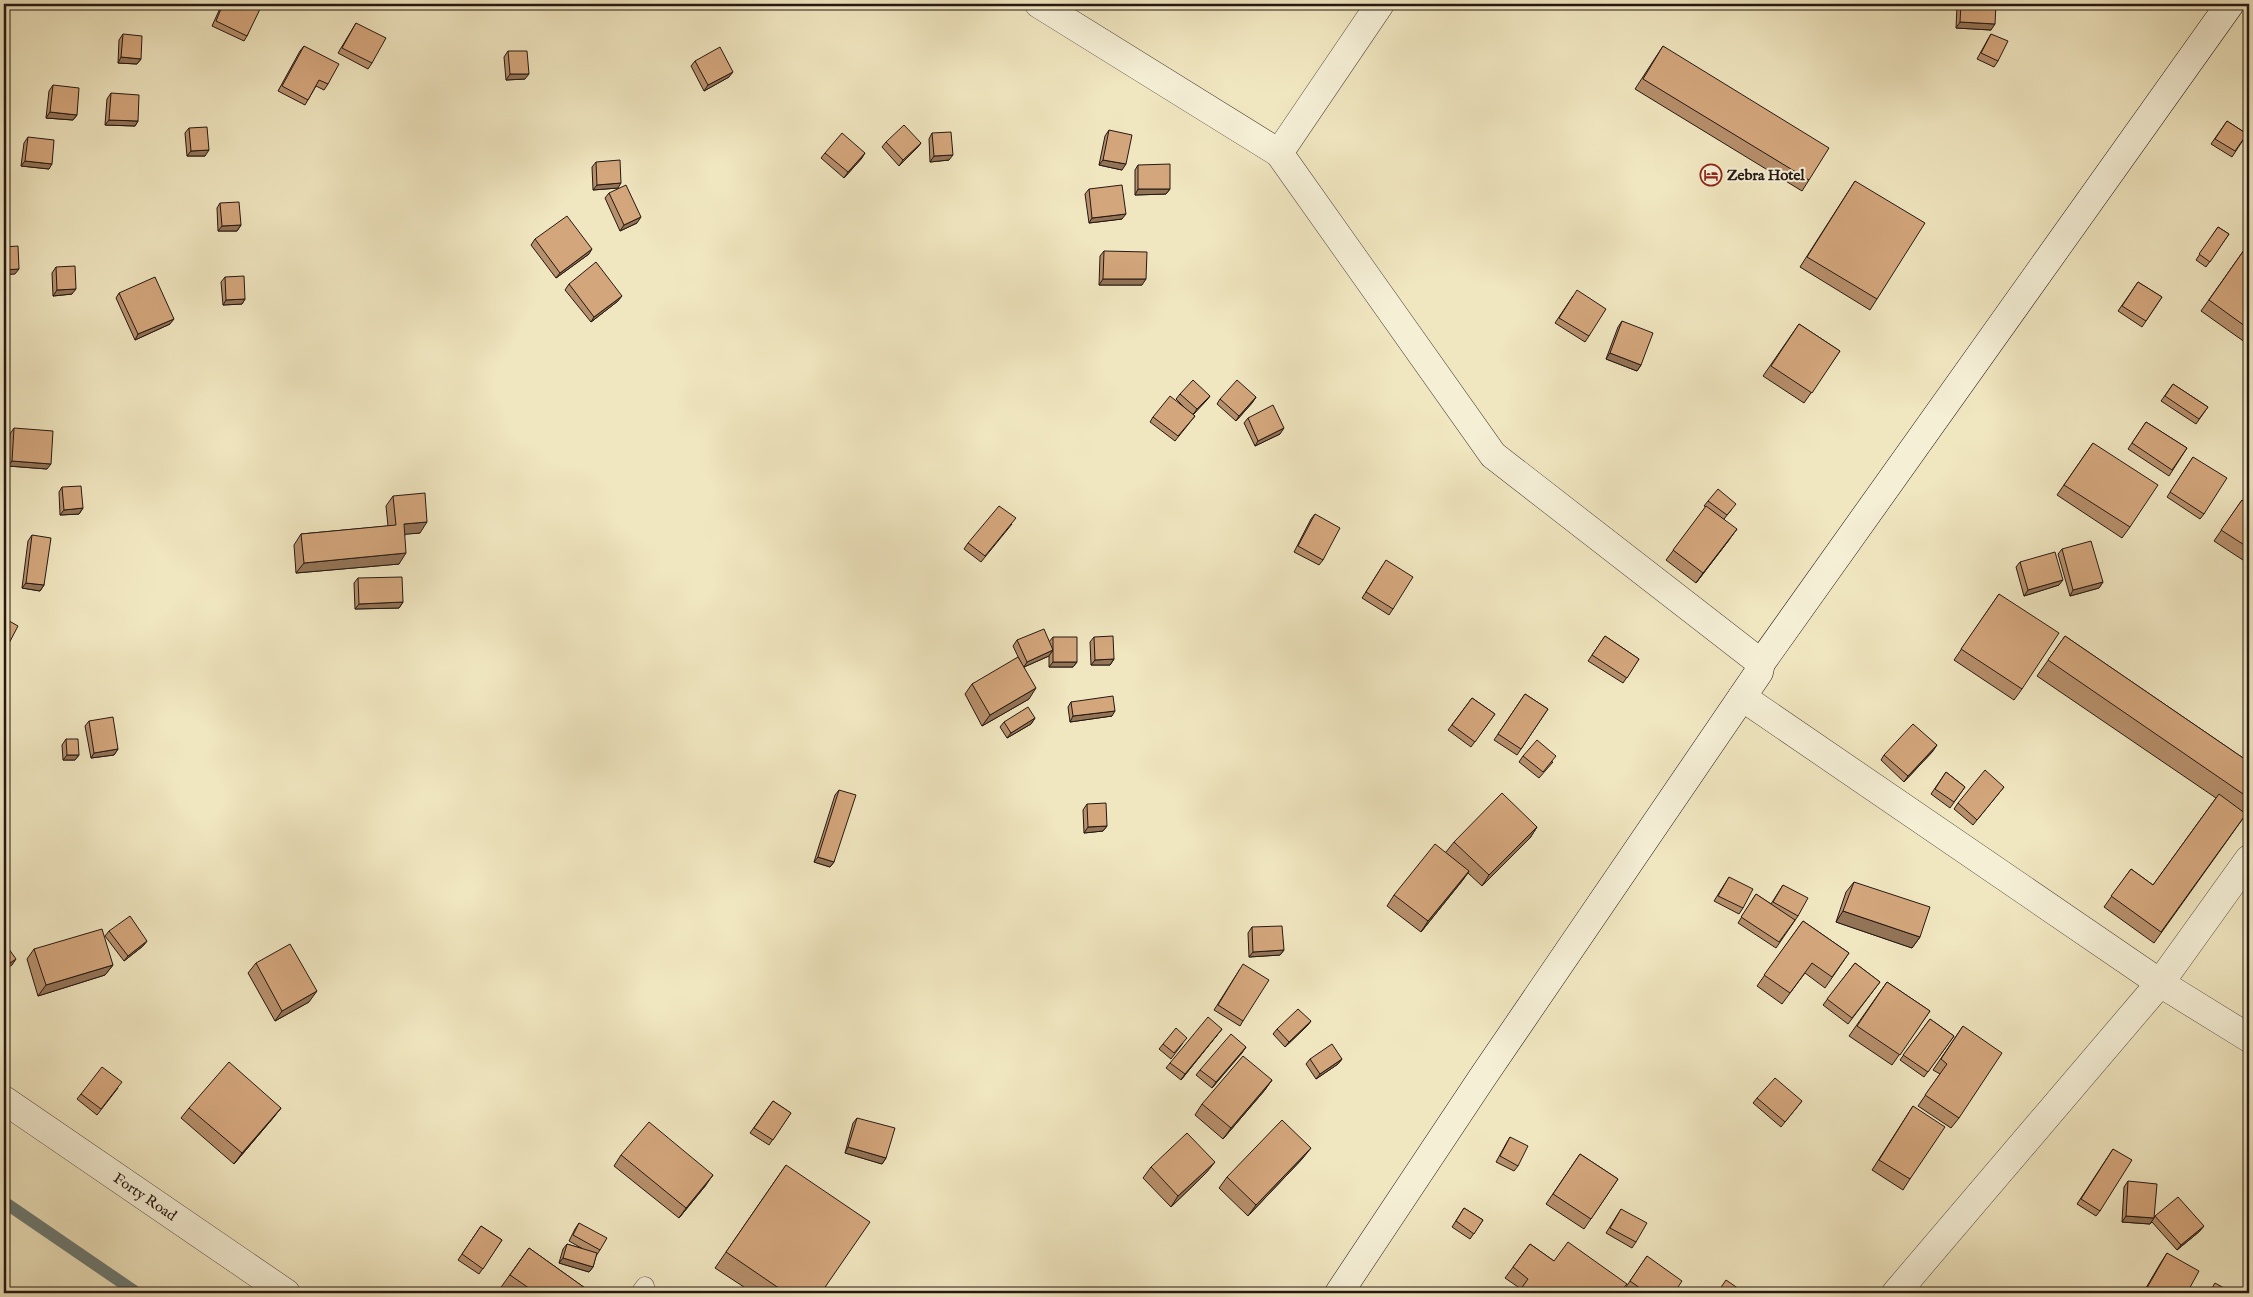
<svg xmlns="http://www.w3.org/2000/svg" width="2253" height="1297" font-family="'IM FELL English',serif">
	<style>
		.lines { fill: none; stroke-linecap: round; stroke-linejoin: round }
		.stream { stroke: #6c7c77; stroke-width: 12 }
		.lane-casing { stroke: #584c3e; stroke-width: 19 }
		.street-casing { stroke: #584c3e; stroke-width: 29 }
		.secondary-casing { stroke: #251813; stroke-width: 29 }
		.lane { stroke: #f5efd6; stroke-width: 18 }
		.street { stroke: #f5efd6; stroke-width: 28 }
		.secondary { stroke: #f5efd6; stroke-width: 28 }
		.wall { fill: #b68f6b; stroke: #251813 }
		.shaded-wall { fill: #947457; stroke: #251813 }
		.building { fill: #d4a67c; stroke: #251813 }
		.labels { text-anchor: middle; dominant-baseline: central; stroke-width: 4; stroke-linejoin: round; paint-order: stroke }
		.poi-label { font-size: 15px; font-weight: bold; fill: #251813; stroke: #f5efd6; text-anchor: start }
		.street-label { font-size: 15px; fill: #251813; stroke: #f5efd6 }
	</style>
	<rect width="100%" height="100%" fill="#f0e6c0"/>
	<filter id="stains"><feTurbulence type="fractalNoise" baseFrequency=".004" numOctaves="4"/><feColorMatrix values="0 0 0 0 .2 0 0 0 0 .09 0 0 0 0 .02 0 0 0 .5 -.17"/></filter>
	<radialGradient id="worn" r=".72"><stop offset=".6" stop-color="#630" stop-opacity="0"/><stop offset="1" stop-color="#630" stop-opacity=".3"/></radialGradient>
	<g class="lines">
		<!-- stream -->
		<path class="stream" d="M4 1202 137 1293"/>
		<!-- lane casing -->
		<g class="lane-casing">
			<path id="lane" d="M640 1293 645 1286"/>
		</g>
		<!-- street casing -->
		<g class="street-casing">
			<g id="street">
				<path d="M1039 4 1279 153 1493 455 1761 663"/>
				<path d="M1279 153 1380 4"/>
				<path d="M1742 697 2160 983 2249 1038"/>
				<path id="s1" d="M4 1100 286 1293"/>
				<path d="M1896 1293 2160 983 2249 859"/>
			</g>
		</g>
		<!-- secondary casing -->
		<g class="secondary-casing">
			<path id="secondary" d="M1339 1293 1482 1078 1759 672 1761 663 2230 4"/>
		</g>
		<!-- lane -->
		<use href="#lane" class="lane"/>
		<!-- street -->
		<use href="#street" class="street"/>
		<!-- secondary -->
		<use href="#secondary" class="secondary"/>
	</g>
	<!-- wall -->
	<path class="wall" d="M222 4H260L247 36 244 41 212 26Z
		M1959 4H1996L1991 30 1956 28 1957 6Z
		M356 23 372 63 368 69 338 53Z
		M123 34 141 59 137 64 118 63 119 40Z
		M1991 34 1998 61 1994 67 1977 59 1988 39Z
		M304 46 328 84 324 90 316 86 305 105 278 91 300 51Z
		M1663 46 1809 180 1802 191 1635 89Z
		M508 51 525 79 506 80 504 57Z
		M695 61 729 77 704 91 691 66Z
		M53 85 77 115 73 120 46 118 49 91Z
		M111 93 138 121 135 126 105 125 107 99Z
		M2227 121 2247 134 2232 157 2211 144Z
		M189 128 205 156H187L185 133Z
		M1109 130 1122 170 1099 165 1105 136Z
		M932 133 949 160 930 162 929 139Z
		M28 137 49 169 21 166 24 143Z
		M886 142 921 143 917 148 899 166 882 147Z
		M825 153 862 158 844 178 821 158Z
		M596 162 618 188 593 190 592 167Z
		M1138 165 1170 189 1166 194 1135 195V170Z
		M1855 181 1877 299 1870 310 1800 267Z
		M1089 189 1122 219 1089 223 1085 194Z
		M609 193 637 223 620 231 605 198Z
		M220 203 241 225 237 231H218L217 208Z
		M2218 227 2229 234 2206 267 2196 260Z
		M535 239 589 254 556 278 531 245Z
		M2249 243V345L2201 311Z
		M1104 251 1142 285H1099L1100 256Z
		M56 267 72 294 53 296 52 273Z
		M225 277 245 299 242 304 223 305 221 282Z
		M2138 282 2162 297 2142 327 2118 311Z
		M569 284 618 301 591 322 565 290Z
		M119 293 170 324 135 340 116 298Z
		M1573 296 1589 336 1585 342 1555 323Z
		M1622 321 1641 365 1637 371 1606 359 1618 327Z
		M1799 324 1840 351 1804 403 1763 376Z
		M2173 384 2208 407 2196 424 2161 401Z
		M1180 394 1210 396 1206 401 1193 414 1195 416 1175 441 1150 422 1153 417 1187 410 1176 399Z
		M1256 397 1252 403 1236 421 1217 404 1220 399Z
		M1248 418 1280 434 1255 446 1244 423Z
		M2146 422 2187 448 2169 476 2128 449Z
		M14 428 47 469 8 466 10 434Z
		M2093 443 2130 527 2122 538 2057 495Z
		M2193 457 2204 514 2200 519 2167 497Z
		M62 487 83 508 79 514 60 515 59 492Z
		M393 496 420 533 405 534 399 564 296 573 294 545 301 534 388 526 386 506Z
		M2242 500 2249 505V564L2214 541Z
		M1708 501 1732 509 1724 519 1729 540 1696 583 1666 560 1706 507 1704 506Z
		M1315 514 1323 560 1319 565 1294 552 1311 519Z
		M1012 524 981 562 964 549 968 543Z
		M32 535 44 585 40 591 22 588 28 541Z
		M2062 549 2103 582 2099 588 2070 596 2058 554Z
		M2020 562 2059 585 2024 596 2016 567Z
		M1383 565 1393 609 1389 615 1362 598Z
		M358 578 403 602 399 608 355 609 354 583Z
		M1999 594 2022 689 2014 700 1954 660Z
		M1605 636 1639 659 1623 683 1588 661Z
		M2065 636 2249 762V821L2244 817 2154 943 2104 907 2131 869 2153 885 2216 798 2037 676Z
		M1053 637 1077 662 1073 667H1049V656L1024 667 1029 699 982 726 965 694 972 684 1021 663 1013 646 1017 640 1049 642Z
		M1094 637 1114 659 1110 665H1091L1090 642Z
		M1525 694 1548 709 1517 755 1494 740Z
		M1472 698 1495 714 1471 747 1448 730Z
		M1071 702 1112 716 1070 722 1068 707Z
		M1035 718 1031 724 1007 738 1000 727 1004 722Z
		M89 721 118 749 114 755 91 758 85 726Z
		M66 739 79 755 75 760H63L62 745Z
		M1933 751 1904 782 1881 760 1884 755Z
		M1523 756 1553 762 1539 778 1519 762Z
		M1946 772 1965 787 1950 808 1931 794Z
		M2004 787 1973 825 1954 809 1958 803Z
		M839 790 834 862 830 867 814 862 835 795Z
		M1087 804 1107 826 1103 831 1084 833 1083 810Z
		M1537 827 1530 838 1482 886 1468 873 1462 881 1421 932 1387 906 1394 895 1446 852 1454 842Z
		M1729 877 1743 908 1739 914 1714 901Z
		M1854 882 1920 937 1912 948 1836 922 1846 892Z
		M1783 885 1798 916 1776 948 1738 923 1756 894 1771 904Z
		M1803 921 1849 953 1825 988 1805 973 1782 1004 1757 986Z
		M1252 927 1284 950 1280 955 1249 957 1248 933Z
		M109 931 147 941 143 946 124 961 105 936Z
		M34 949 113 965 105 975 38 996 27 959Z
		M256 963 309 1002 275 1021 248 973Z
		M1855 963 1880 982 1848 1024 1823 1005Z
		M1240 969 1243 1021 1240 1026 1214 1010Z
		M1887 982 1930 1011 1892 1065 1849 1036Z
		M1930 1019 1954 1036 1924 1077 1900 1060Z
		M1311 1021 1307 1026 1285 1047 1273 1034 1277 1029Z
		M1963 1026 1959 1118 1951 1128 1918 1106 1940 1074 1933 1070Z
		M1218 1034 1181 1080 1166 1068 1170 1063Z
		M1183 1043 1171 1059 1159 1049 1163 1044Z
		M1246 1047 1212 1088 1196 1075 1200 1070Z
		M1310 1059H1342L1338 1064 1316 1079 1306 1064Z
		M1272 1080 1264 1091 1223 1139 1195 1115 1202 1104Z
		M118 1088 97 1115 77 1099 81 1094Z
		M1757 1098 1802 1101 1781 1127 1753 1103Z
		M773 1101 791 1113 769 1145 750 1133Z
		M1913 1106 1910 1179 1903 1190 1872 1170Z
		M189 1108H281L273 1118 234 1164 181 1118Z
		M857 1118 886 1158 882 1164 845 1153 853 1123Z
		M1510 1137 1518 1166 1514 1171 1496 1162 1507 1142Z
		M2113 1149 2100 1211 2096 1216 2077 1204Z
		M1580 1154 1618 1179 1584 1229 1546 1204Z
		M621 1155 706 1185 679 1218 614 1166Z
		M1303 1158 1248 1216 1219 1188 1227 1177Z
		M786 1165 821 1293H753L715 1268Z
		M1151 1167 1207 1172 1171 1207 1143 1178Z
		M2128 1181 2154 1218 2155 1216 2200 1231 2177 1250 2152 1222 2150 1224 2122 1222 2124 1187Z
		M1464 1208 1483 1220 1470 1239 1452 1227Z
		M1621 1209 1636 1242 1632 1248 1606 1233Z
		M579 1223 600 1250 596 1256 593 1267 589 1272 559 1263 563 1249 567 1244 583 1249 569 1241 575 1229Z
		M481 1226 502 1240 479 1274 458 1260Z
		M1530 1244 1554 1261 1521 1289 1505 1278Z
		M529 1248 592 1293H503L499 1290Z
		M2167 1253 2187 1293H2143L2160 1264Z
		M1647 1256 1674 1293H1635L1626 1287Z"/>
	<!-- shaded-wall -->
	<path class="shaded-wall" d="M1960 22 1995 24 1991 30 1956 28Z
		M121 57 141 59 137 64 118 63Z
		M733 72 729 77 704 91 708 85Z
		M510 74H529L525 79 506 80Z
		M50 112 77 115 73 120 46 118Z
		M109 120 138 121 135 126 105 125Z
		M921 143 917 148 899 166 903 160Z
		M209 150 205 156H187L191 151Z
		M865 153 862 158 844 178 848 172Z
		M953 155 949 160 930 162 934 156Z
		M1103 160 1126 164 1122 170 1099 165Z
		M25 161 52 164 49 169 21 166Z
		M621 183 618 188 593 190 597 185Z
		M1138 189H1170L1166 194 1135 195Z
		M1126 214 1122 219 1089 223 1092 218Z
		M641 217 637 223 620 231 624 225Z
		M241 225 237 231H218L222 226Z
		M592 249 589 254 556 278 560 273Z
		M19 269 15 274 4 275V270Z
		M1103 279H1146L1142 285H1099Z
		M76 289 72 294 53 296 57 290Z
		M622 296 618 301 591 322 594 317Z
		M245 299 242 304 223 305 226 300Z
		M174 319 170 324 135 340 138 334Z
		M1610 353 1641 365 1637 371 1606 359Z
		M1210 396 1206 401 1193 415 1197 409Z
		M1256 397 1252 403 1236 421 1239 416Z
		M1284 428 1280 434 1255 446 1258 441Z
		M12 461 51 464 47 469 8 466Z
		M83 508 79 514 60 515 64 510Z
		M427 522 420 533 397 535 404 524Z
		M1737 529 1729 540 1696 583 1703 573Z
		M406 553 399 564 296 573 304 563Z
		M2063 580 2059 585 2024 596 2028 590Z
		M2103 582 2099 588 2070 596 2073 590Z
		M26 583 44 585 40 591 22 588Z
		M403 602 399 608 355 609 359 604Z
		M1053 650 1049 656 1024 667 1027 662Z
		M1114 659 1110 665H1091L1095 660Z
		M1053 662H1077L1073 667H1049Z
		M1036 688 1029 699 982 726 990 715Z
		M1115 711 1112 716 1070 722 1073 716Z
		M1035 718 1031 724 1007 738 1011 733Z
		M1937 745 1933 751 1904 782 1908 776Z
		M118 749 114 755 91 758 94 753Z
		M67 755H79L75 760H63Z
		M1107 826 1103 831 1084 833 1088 827Z
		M1537 827 1530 838 1482 886 1489 875Z
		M818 857 834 862 830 867 814 862Z
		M1469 871 1462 881 1421 932 1428 921Z
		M1843 911 1920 937 1912 948 1836 922Z
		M147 941 143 946 124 961 128 956Z
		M1284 950 1280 955 1249 957 1253 952Z
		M16 959 12 965 4 970V967Z
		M113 965 105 975 38 996 46 985Z
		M317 991 309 1002 275 1021 282 1011Z
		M1311 1021 1307 1026 1285 1047 1289 1042Z
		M1222 1029 1218 1034 1181 1080 1185 1074Z
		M1246 1047 1242 1053 1212 1088 1216 1082Z
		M1342 1059 1338 1064 1316 1079 1320 1074Z
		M1272 1080 1264 1091 1223 1139 1231 1128Z
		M281 1108 273 1118 234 1164 242 1153Z
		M848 1147 886 1158 882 1164 845 1153Z
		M1311 1148 1303 1158 1248 1216 1256 1205Z
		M1215 1162 1207 1172 1171 1207 1178 1196Z
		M713 1175 706 1185 679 1218 686 1208Z
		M2126 1216 2154 1218 2150 1224 2122 1222Z
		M2204 1226 2200 1231 2177 1250 2181 1245Z
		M563 1258 593 1267 589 1272 559 1263Z"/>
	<!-- building -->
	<path class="building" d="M223 4H260L262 5 247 36 216 21Z
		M1961 4H1996L1995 24 1960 22Z
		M356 23 386 38 372 63 342 48Z
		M123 34 142 36 141 59 121 57Z
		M1991 34 2008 41 1998 61 1981 53Z
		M304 46 339 64 328 84 319 80 308 100 282 86Z
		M1663 46 1829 148 1809 180 1643 79Z
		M720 47 733 72 708 85 695 61Z
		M508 51H527L529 74H510Z
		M53 85 79 88 77 115 50 112Z
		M111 93 139 95 138 121 109 120Z
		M2227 121 2247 134 2235 151 2215 139Z
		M904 125 921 143 903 160 886 142Z
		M207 127 209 150 191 151 189 128Z
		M1109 130 1132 135 1126 164 1103 160Z
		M951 132 953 155 934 156 932 133Z
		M842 133 865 153 848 172 825 153Z
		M28 137 54 140 52 164 25 161Z
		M620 160 621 183 597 185 596 162Z
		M1170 164V189H1138V165Z
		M1855 181 1925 223 1877 299 1807 257Z
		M626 185 641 217 624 225 609 193Z
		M1122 185 1126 214 1092 218 1089 189Z
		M239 202 241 225 222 226 220 203Z
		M567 216 592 249 560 273 535 239Z
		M2218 227 2229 234 2210 262 2199 254Z
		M2249 243V329L2209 300Z
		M18 246 19 269 4 270V247Z
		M1104 251 1147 252 1146 279H1103Z
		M596 262 622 296 594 317 569 284Z
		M75 266 76 289 57 290 56 267Z
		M244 276 245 299 226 300 225 277Z
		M155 277 174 319 138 334 119 293Z
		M2138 282 2162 297 2146 321 2122 306Z
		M1577 290 1606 309 1589 336 1559 318Z
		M1622 321 1653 333 1641 365 1610 353Z
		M1799 324 1840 351 1812 393 1771 366Z
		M1193 380 1210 396 1197 409 1180 394Z
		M1237 380 1256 397 1239 416 1220 399Z
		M2173 384 2208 407 2199 419 2165 396Z
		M1170 396 1195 416 1178 436 1153 417Z
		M1273 405 1284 428 1258 441 1248 418Z
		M2146 422 2187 448 2172 470 2132 443Z
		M14 428 53 431 51 464 12 461Z
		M2093 443 2158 485 2130 527 2064 485Z
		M2193 457 2227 478 2204 514 2170 492Z
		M81 486 83 508 64 510 62 487Z
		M1718 489 1736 504 1727 515 1708 501Z
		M425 493 427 522 404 524 406 553 304 563 301 534 396 525 393 496Z
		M2242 500 2249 505V548L2221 530Z
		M999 506 1016 518 985 556 968 543Z
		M1706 506 1737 529 1703 573 1673 550Z
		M1315 514 1340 528 1323 560 1298 546Z
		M32 535 51 538 44 585 26 583Z
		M2091 541 2103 582 2073 590 2062 549Z
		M2055 552 2063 580 2028 590 2020 562Z
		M1386 560 1413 577 1393 609 1366 592Z
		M402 577 403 602 359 604 358 578Z
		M1999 594 2059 633 2022 689 1961 649Z
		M4 618 18 626 6 649 4 648Z
		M1044 629 1053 650V637H1077V662H1053V650L1027 662 1017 640Z
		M1113 636 1114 659 1095 660 1094 637Z
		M1605 636 1639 659 1627 678 1592 655Z
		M2065 636 2249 762V798L2048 660Z
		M1018 657 1036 688 990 715 972 684Z
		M1525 694 1548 709 1521 749 1498 734Z
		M1113 696 1115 711 1073 716 1071 702Z
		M1472 698 1495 714 1475 742 1452 725Z
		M1028 707 1035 718 1011 733 1004 722Z
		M113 717 118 749 94 753 89 721Z
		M1913 724 1937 745 1908 776 1884 755Z
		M66 739H78L79 755H67Z
		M1537 740 1556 756 1543 772 1523 756Z
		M1985 770 2004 787 1977 820 1958 803Z
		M1946 772 1965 787 1954 802 1935 789Z
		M839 790 856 795 834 862 818 857Z
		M1502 793 1537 827 1489 875 1454 842Z
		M2219 794 2246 814 2161 932 2111 896 2131 869 2153 885Z
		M1106 803 1107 826 1088 827 1087 804Z
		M1435 844 1469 871 1428 921 1394 895Z
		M1729 877 1753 889 1743 908 1718 896Z
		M1854 882 1930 907 1920 937 1843 911Z
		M1783 885 1808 898 1798 916 1773 902Z
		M1756 894 1795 920 1779 942 1741 917Z
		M130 916 147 941 128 956 109 931Z
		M1803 921 1849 953 1832 977 1812 963 1790 993 1764 975Z
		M1282 926 1284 950 1253 952 1252 927Z
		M102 929 113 965 46 985 34 949Z
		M4 942 16 959 4 967Z
		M290 944 317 991 282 1011 256 963Z
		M1855 963 1880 982 1852 1018 1827 999Z
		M1243 964 1269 980 1243 1021 1218 1005Z
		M1887 982 1930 1011 1900 1055 1857 1026Z
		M1298 1009 1311 1021 1289 1042 1277 1029Z
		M1208 1017 1222 1029 1185 1074 1170 1063Z
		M1930 1019 1954 1036 1928 1072 1903 1055Z
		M1963 1026 2002 1053 1959 1118 1925 1095 1947 1064 1941 1059Z
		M1176 1028 1187 1038 1174 1053 1163 1044Z
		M1231 1034 1246 1047 1216 1082 1200 1070Z
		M1332 1044 1342 1059 1320 1074 1310 1059Z
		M1243 1056 1272 1080 1231 1128 1202 1104Z
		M229 1062 281 1108 242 1153 189 1108Z
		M102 1067 122 1082 101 1109 81 1094Z
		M1775 1078 1802 1101 1785 1122 1757 1098Z
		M773 1101 791 1113 773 1140 754 1128Z
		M1913 1106 1945 1127 1910 1179 1879 1160Z
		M857 1118 895 1128 886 1158 848 1147Z
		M1282 1120 1311 1148 1256 1205 1227 1177Z
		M649 1122 713 1175 686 1208 621 1155Z
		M1187 1133 1215 1162 1178 1196 1151 1167Z
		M1510 1137 1528 1146 1518 1166 1500 1156Z
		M2113 1149 2132 1160 2100 1211 2081 1199Z
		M1580 1154 1618 1179 1591 1219 1553 1194Z
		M786 1165 870 1222 821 1293H786L726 1252Z
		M2128 1181 2157 1184 2154 1218 2126 1216Z
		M2178 1197 2204 1226 2181 1245 2155 1216Z
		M1464 1208 1483 1220 1474 1234 1456 1221Z
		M1621 1209 1647 1223 1636 1242 1610 1228Z
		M579 1223 607 1238 600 1250 573 1235Z
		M481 1226 502 1240 483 1269 462 1254Z
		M1568 1242 1627 1284 1619 1293H1518L1528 1279 1513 1267 1530 1244 1554 1261Z
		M567 1244 597 1253 593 1267 563 1258Z
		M529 1248 592 1293H536L510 1275Z
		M2167 1253 2199 1271 2187 1293H2144Z
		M1647 1256 1682 1281 1674 1293H1647L1630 1281Z
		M1726 1280 1745 1293H1717Z
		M2215 1283 2233 1293H2209Z
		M714 1288 724 1293H712Z"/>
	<!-- icons -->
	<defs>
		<g id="hotel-ring" transform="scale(1.125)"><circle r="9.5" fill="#f5efd6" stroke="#8f2418" stroke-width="1.5"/><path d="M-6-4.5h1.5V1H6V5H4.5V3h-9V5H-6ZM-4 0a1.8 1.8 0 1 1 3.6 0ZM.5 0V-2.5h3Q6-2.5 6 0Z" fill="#8f2418"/></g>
	</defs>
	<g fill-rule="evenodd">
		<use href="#hotel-ring" x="1711" y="175"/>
	</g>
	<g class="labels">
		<!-- poi labels -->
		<g class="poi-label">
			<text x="1727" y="175">Zebra Hotel</text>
		</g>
		<!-- street labels -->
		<g class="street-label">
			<text stroke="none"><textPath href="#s1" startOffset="171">Forty Road</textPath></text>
		</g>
	</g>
	<!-- margin -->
	<rect width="2253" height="1297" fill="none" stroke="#f0e6c0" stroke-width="20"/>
	<rect x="5" y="5" width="2243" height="1287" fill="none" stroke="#251813" stroke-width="2.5"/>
	<rect x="10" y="10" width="2233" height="1277" fill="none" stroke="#251813"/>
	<rect width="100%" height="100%" filter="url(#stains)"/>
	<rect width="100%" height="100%" fill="url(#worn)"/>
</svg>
